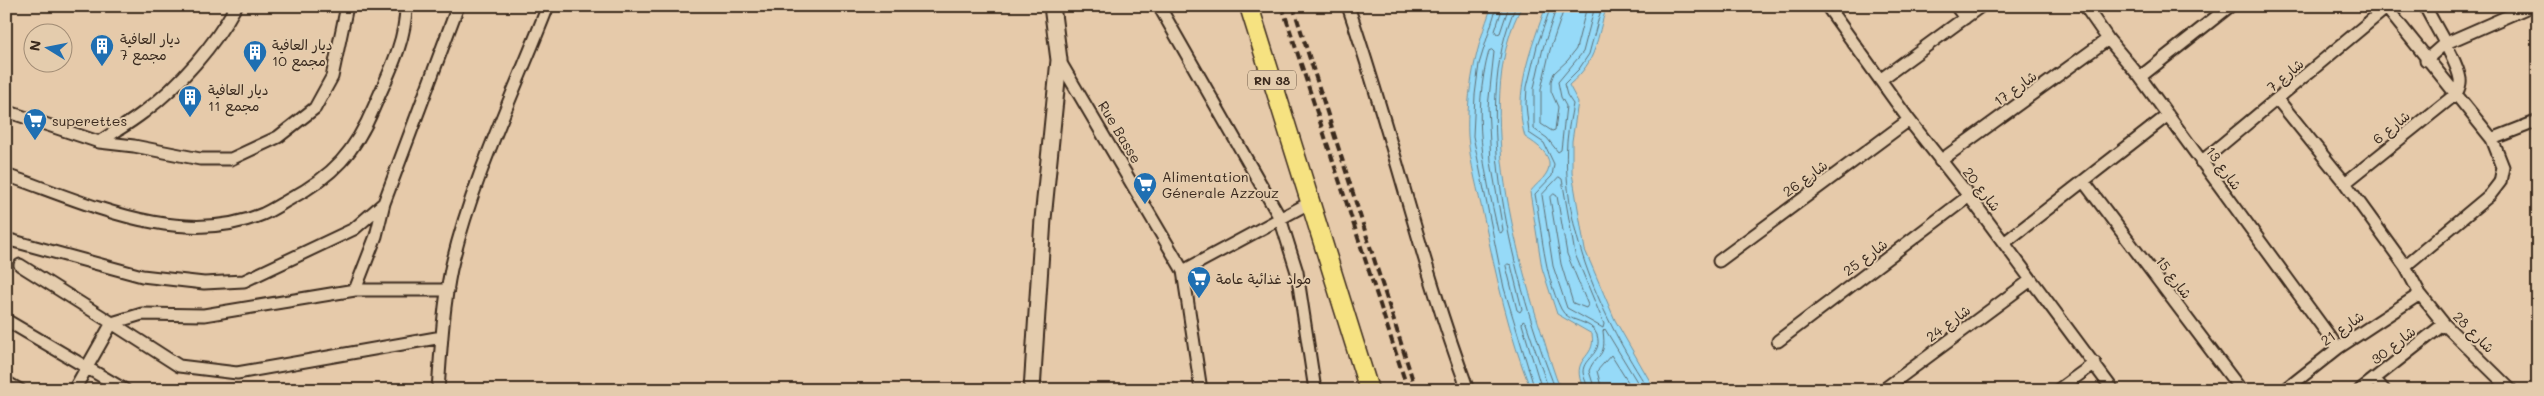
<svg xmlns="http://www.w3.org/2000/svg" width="2544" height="396" font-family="Mali,'Playpen Sans Arabic',sans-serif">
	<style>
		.water { fill: #96daf8; stroke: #7294a1 }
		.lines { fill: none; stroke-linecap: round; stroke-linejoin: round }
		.shore { stroke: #5f7075; stroke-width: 1 }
		.street-casing { stroke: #3b2a1e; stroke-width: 15 }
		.secondary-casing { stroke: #3b2a1e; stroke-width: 19 }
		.primary-casing { stroke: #3b2a1e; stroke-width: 21 }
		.street { stroke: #e4ccad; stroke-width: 11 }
		.secondary { stroke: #e4ccad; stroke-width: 15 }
		.primary { stroke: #f6e281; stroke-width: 18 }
		.rail { stroke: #3b2a1e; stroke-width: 4; stroke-dasharray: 8 4; stroke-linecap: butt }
		.labels { text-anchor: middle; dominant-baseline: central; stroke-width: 4; stroke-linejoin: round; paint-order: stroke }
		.shield { fill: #e4ccad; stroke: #6e5b49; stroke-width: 1 }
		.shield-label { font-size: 12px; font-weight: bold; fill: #3b2a1e }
		.poi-label { font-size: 14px; fill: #3b2a1e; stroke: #e4ccad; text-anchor: start }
		.street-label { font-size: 14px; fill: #3b2a1e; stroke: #e4ccad }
	</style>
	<rect width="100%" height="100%" fill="#e6caaa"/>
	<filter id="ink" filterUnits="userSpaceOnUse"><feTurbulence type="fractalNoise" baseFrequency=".02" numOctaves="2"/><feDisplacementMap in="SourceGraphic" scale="10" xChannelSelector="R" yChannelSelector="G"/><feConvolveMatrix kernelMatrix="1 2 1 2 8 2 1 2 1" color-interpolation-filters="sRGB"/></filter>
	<g filter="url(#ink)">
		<!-- water -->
		<path class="water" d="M1492 6H1522C1473 94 1514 250 1544 340 1549 356 1554 374 1561 390H1531C1509 335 1496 276 1484 218 1478 191 1470 163 1468 136 1466 92 1476 47 1492 6Z
			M1546 6H1607C1595 41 1599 59 1569 85L1578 102 1572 141V173L1585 250 1615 320 1655 390H1584C1568 355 1597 361 1592 334L1557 314 1542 268 1530 192C1535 185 1542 181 1546 174 1557 157 1536 144 1525 137 1512 94 1532 46 1546 6Z"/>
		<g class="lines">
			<!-- shore -->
			<path class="shore" d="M1497 6 1479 64 1475 95 1473 136 1504 288 1535 390
				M1503 6 1495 31 1497 34 1500 33 1509 6
				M1516 6C1467 109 1515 288 1556 390
				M1551 6 1537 46 1527 87 1526 105 1529 133 1544 143 1554 164 1552 176 1535 194C1542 232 1544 274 1561 309 1567 323 1592 319 1597 335 1603 355 1583 357 1583 372 1583 378 1588 384 1588 390
				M1557 6 1543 48 1534 88V129L1547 138 1558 152 1561 150 1566 106 1561 97 1558 82 1583 52 1595 6
				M1565 6 1550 50 1541 89V124L1552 131 1555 130 1558 107 1551 91V81L1554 73 1568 60 1576 49 1587 6
				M1602 6 1589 54 1579 69 1564 84 1567 95 1573 104C1571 116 1568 129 1567 141 1561 230 1602 318 1649 390
				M1492 50 1494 52 1488 107 1491 162 1503 230 1501 233 1498 231C1484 167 1471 117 1489 51Z
				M1559 177 1562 179 1575 254 1604 324 1603 328 1567 308 1553 266 1542 195Z
				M1554 194 1557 196 1567 254 1588 305 1586 308 1573 303 1561 264 1550 198Z
				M1508 264 1511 265 1522 309 1520 312 1517 310 1506 266Z
				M1542 390 1522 324 1523 321 1526 323 1549 390
				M1595 390 1589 371C1596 352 1607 360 1603 331L1605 329 1642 390
				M1602 390 1597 371 1611 355 1633 390"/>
			<!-- street casing -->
			<g class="street-casing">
				<path id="street" d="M1159 6 1280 218 1297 272 1315 390
					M1348 6C1392 133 1421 264 1468 390
					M1827 6 1909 120 1969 196 2113 390
					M1956 6 1965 18
					M2085 6 2108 39 2140 77 2338 348
					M2385 6 2492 139 2503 167 2500 182 2490 195 2405 266
					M1059 60 1183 271 1201 390
					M2426 60 2444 44 2531 6
					M2140 77 2230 6
					M1880 80 1981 6
					M2278 100 2345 183 2405 266 2420 294 2444 324 2511 390
					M6 111 99 142 134 146 200 159H231L278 137 315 108 332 77 347 6
					M2492 139 2538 121
					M99 142C114 132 130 123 144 112 180 85 214 46 236 6
					M1940 161 2108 39
					M2201 162 2386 8
					M6 175C85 202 179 249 263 214 272 210 281 204 290 199 333 176 355 152 374 107 388 75 406 41 406 6
					M2084 182 2241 390
					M2345 183 2456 94C2458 90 2461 85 2460 79 2457 60 2434 25 2425 6
					M6 239 142 276 204 283 244 281 354 229 384 203 458 6
					M2004 243 2168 115
					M1719 261 1909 120
					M20 265 112 323 142 314 204 315 355 290 376 236 384 203
					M1183 271 1311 202
					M355 290H448
					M6 320 125 390
					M1778 341 1969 196
					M2374 379 2384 390
					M6 382 20 390
					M74 390 112 323 179 366 237 373 442 337
					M438 390C441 349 443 309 451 269 471 181 515 91 548 6
					M1883 390 2031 280
					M2058 390 2095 363
					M2285 390 2338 348 2420 294
					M2360 390 2444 324"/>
			</g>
			<!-- secondary casing -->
			<g class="secondary-casing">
				<path id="secondary" d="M1032 390 1043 219 1059 60 1052 6"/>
			</g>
			<!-- primary casing -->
			<g class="primary-casing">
				<path id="primary" d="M1249 6 1369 390"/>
			</g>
			<!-- street -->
			<use href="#street" class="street"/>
			<!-- secondary -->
			<use href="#secondary" class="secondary"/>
			<!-- primary -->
			<use href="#primary" class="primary"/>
			<!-- rail -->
			<path class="rail" d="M1282 6 1408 390
				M1293 6 1416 390"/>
		</g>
	</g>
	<!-- icons -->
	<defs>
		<g id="building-pin" transform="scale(1.25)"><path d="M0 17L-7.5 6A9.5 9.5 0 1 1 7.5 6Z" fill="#1f6fb2" stroke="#e4ccad"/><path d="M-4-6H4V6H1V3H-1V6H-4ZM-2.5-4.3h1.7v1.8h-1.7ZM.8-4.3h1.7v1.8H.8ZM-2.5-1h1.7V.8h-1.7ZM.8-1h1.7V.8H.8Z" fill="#fff"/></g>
		<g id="supermarket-pin" transform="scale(1.25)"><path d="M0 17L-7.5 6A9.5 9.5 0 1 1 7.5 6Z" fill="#1f6fb2" stroke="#e4ccad"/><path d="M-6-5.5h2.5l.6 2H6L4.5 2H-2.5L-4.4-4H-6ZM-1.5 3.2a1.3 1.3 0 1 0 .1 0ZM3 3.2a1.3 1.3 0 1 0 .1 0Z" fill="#fff"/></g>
	</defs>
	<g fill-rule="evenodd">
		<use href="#building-pin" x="102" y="46"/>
		<use href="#building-pin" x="255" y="52"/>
		<use href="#building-pin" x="190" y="97"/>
		<use href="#supermarket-pin" x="35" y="120"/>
		<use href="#supermarket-pin" x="1145" y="184"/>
		<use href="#supermarket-pin" x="1199" y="278"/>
	</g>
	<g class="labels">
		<!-- shield labels -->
		<rect class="shield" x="1248" y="70.5" width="48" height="19" rx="4"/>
		<g class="shield-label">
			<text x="1272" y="80">RN 38</text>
		</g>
		<!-- poi labels -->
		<g class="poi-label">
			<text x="120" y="38">ديار العافية<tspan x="120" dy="16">مجمع 7</tspan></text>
			<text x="272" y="44">ديار العافية<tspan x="272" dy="16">مجمع 10</tspan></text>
			<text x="208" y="89">ديار العافية<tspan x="208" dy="16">مجمع 11</tspan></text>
			<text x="52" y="120">superettes</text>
			<text x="1162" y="176">Alimentation<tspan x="1162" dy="16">Génerale Azzouz</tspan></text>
			<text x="1216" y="278">مواد غذائية عامة</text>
		</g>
		<!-- street labels -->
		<g class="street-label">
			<text transform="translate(2285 75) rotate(-40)">شارع 7</text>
			<text transform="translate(2015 88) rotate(-36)">شارع 17</text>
			<text transform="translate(2391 127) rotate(-39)">شارع 6</text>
			<text transform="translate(1120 132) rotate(59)">Rue Basse</text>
			<text transform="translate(2224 168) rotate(54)">شارع 13</text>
			<text transform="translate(1805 178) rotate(-36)">شارع 26</text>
			<text transform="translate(1982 189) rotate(52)">شارع 20</text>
			<text transform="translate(1865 257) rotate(-37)">شارع 25</text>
			<text transform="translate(2174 277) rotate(53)">شارع 15</text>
			<text transform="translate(1948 323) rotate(-37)">شارع 24</text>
			<text transform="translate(2342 328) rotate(-35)">شارع 21</text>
			<text transform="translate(2474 332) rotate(45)">شارع 28</text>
			<text transform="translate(2393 345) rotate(-38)">شارع 30</text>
		</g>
	</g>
	<!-- margin -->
	<rect width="2544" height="396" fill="none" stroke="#e4ccad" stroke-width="25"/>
	<rect x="12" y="12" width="2519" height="371" fill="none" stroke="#3b2a1e" stroke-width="2" filter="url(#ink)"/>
	<!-- north arrow -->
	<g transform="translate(48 48) rotate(280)"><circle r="24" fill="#e4ccad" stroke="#a08b74"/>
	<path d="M0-4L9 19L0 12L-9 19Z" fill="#1f6fb2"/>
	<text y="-8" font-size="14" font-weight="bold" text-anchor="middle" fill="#3b2a1e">N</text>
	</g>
</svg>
